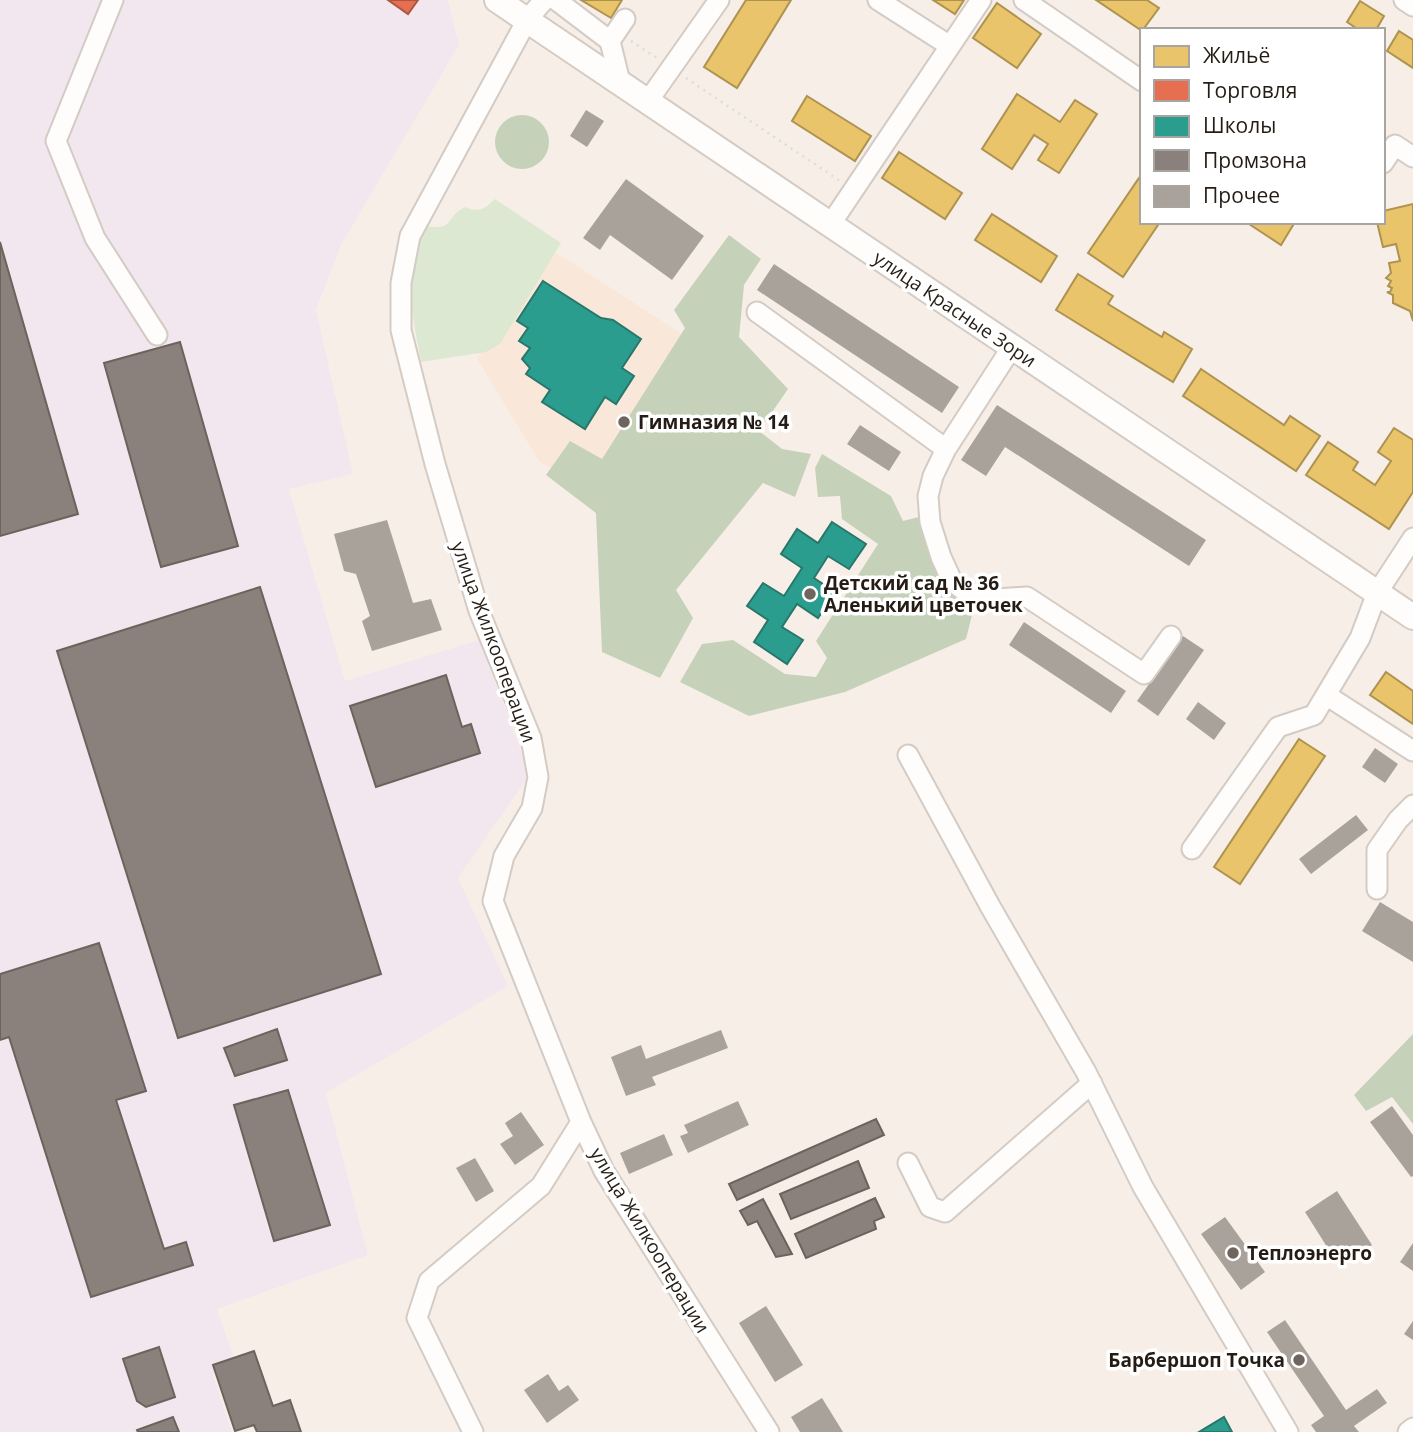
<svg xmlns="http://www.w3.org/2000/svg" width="1413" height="1432" font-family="'Open Sans',sans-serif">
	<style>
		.built { fill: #f9e8d9 }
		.industrial { fill: #f3e7ef }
		.green { fill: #dde8d2 }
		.forest { fill: #c5d1b9 }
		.homes { fill: #e9c46a; stroke: #ae9250; stroke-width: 2 }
		.shops { fill: #e76f51; stroke: #ad563f; stroke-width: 2 }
		.schools { fill: #2a9d8f; stroke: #28776a; stroke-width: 2 }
		.industry { fill: #8a817c; stroke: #6c635d; stroke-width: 2 }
		.building { fill: #a9a29b }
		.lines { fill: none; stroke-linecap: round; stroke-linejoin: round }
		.minor-casing { stroke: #d3cbc4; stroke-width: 23 }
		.major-casing { stroke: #d3cbc4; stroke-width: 28 }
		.path { stroke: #dedcd9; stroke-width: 2.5; stroke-dasharray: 2 5; stroke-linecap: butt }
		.minor { stroke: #fefdfb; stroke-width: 19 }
		.major { stroke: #fefdfb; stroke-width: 24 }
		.poi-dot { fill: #6e665e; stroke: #fff; stroke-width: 2.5 }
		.labels { text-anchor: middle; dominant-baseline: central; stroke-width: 7; stroke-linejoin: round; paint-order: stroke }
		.street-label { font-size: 19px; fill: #251d15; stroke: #fff }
		.poi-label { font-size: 19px; font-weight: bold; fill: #251d15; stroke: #fff; text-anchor: start }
	</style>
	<rect width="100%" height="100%" fill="#f7efe7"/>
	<!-- built -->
	<path class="built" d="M549 248 758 383 658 537 539 461 477 359Z"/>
	<!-- industrial -->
	<path class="industrial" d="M0 0H448L459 45 341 245 316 310 353 474 289 489 345 681 479 640 530 774 458 878 508 986 326 1093 368 1255 217 1309 237 1367 213 1375 232 1432H0Z"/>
	<!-- green -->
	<path class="green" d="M495 199 561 243 500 344 486 352 421 362C415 326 397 255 426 226 455 231 444 218 465 207 480 213 484 209 495 199Z"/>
	<!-- forest -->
	<path class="forest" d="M495 142a27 27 0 1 1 54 0a27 27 0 1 1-54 0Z
		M729 235 761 259 744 285 739 337 788 389 759 431 782 449 811 454 795 497 763 483 676 590 693 618 660 678 602 652 596 513 546 475 570 441 602 459 685 328 674 310Z
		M822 454 891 496 903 521 923 516 975 603 966 639 845 692 749 716 680 682 702 644 733 640 785 674 816 677 827 658 816 641 878 544 842 519 840 496 818 497 815 468Z
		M1413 1034V1124L1392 1097 1366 1111 1354 1095Z"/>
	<!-- homes -->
	<path class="homes" d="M581 0H622L611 18Z
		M746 0H791L737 88 704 67Z
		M933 0H964L955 14Z
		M1096 0H1147L1159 8 1142 31Z
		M1360 1 1384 16 1376 30H1359L1347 22Z
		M997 3 1041 34 1017 68 973 38Z
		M1399 31 1413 40V68L1387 51Z
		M1017 94 1060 122 1075 100 1097 114 1059 173 1038 160 1048 144 1034 135 1012 169 982 149Z
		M807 96 871 136 855 161 792 121Z
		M899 152 962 193 945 219 882 178Z
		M1139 178 1142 180V222H1160L1123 277 1088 253Z
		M1413 204V321L1410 311 1393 303V295L1387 292H1390L1392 288 1388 286 1391 281 1386 278 1391 273 1389 263 1400 261 1396 244 1383 247 1377 222H1383V211Z
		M992 214 1057 256 1041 282 975 240Z
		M1246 222H1295L1281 245Z
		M1078 274 1113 296 1108 304 1162 337 1164 332 1192 349 1173 382 1056 310Z
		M1201 369 1284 425 1290 416 1320 436 1296 471 1183 396Z
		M1394 428 1413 440V492L1389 529 1306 475 1328 442 1358 462 1353 470 1375 485 1391 461 1378 452Z
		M1386 672 1413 691V724L1370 695Z
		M1299 739 1325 756 1240 884 1214 867Z"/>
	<!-- shops -->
	<path class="shops" d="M388 0H418L408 14Z"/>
	<!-- schools -->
	<path class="schools" d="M543 281 601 318 613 320 641 339 622 368 634 376 616 404 605 397 585 429 542 402 550 390 526 374 530 368 522 359 530 348 519 341 528 328 517 321Z
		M832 522 866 544 849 569 828 556 814 578 835 592 818 618 797 604 782 627 803 640 787 664 754 642 768 620 747 606 763 583 784 596 802 568 781 554 797 529 818 543Z
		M1224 1417 1232 1432H1199Z"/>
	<!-- industry -->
	<path class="industry" d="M0 242 78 514 0 536Z
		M180 342 238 546 161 567 104 363Z
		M260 587 381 974 178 1038 57 651Z
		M446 675 462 727 471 724 480 753 376 787 350 706Z
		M99 943 146 1091 116 1100 164 1249 186 1242 193 1265 91 1297 9 1037 0 1040V974Z
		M277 1029 287 1060 235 1076 224 1048Z
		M288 1090 330 1225 274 1241 234 1105Z
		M876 1119 884 1135 737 1200 729 1184Z
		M858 1161 869 1188 791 1219 780 1194Z
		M875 1198 884 1217 874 1221 876 1229 806 1258 795 1234Z
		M763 1199 792 1254 776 1257 757 1221 748 1225 740 1211Z
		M159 1347 175 1397 146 1407 137 1401 123 1359Z
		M254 1351 273 1406 290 1400 301 1432H257L254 1425 235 1431 213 1365Z
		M173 1417 179 1432H138L137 1430Z"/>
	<!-- building -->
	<path class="building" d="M586 110 604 121 587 147 570 136Z
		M626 179 704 236 672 280 610 235 600 250 583 238Z
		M774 264 959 387 942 413 757 290Z
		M997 405 1206 540 1189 566 1005 447 986 476 961 460Z
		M860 425 901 452 889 471 847 444Z
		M387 520 413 603 431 599 442 630 372 651 362 621 370 616 356 574 344 571 334 534Z
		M1024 622 1126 691 1111 713 1009 645Z
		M1183 636 1204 650 1158 716 1137 701Z
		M1198 702 1226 723 1214 740 1186 719Z
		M1375 748 1398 764 1385 783 1362 767Z
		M1356 815 1368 830 1311 874 1299 859Z
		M1380 902 1413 922V962L1362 931Z
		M721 1030 728 1048 652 1077 656 1085 626 1096 611 1057 641 1045 646 1059Z
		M738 1101 749 1125 688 1153 680 1136 688 1133 684 1125Z
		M1392 1106 1413 1135V1176L1411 1177 1370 1122Z
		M521 1112 544 1145 515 1165 500 1144 513 1136 505 1123Z
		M664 1134 673 1155 629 1174 620 1153Z
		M475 1158 494 1191 476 1202 456 1168Z
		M1337 1191 1372 1245 1339 1266 1305 1212Z
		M1225 1217 1265 1272 1241 1290 1201 1234Z
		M1413 1243V1271L1400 1262Z
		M766 1306 803 1365 775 1382 739 1323Z
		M1285 1320 1346 1410 1377 1389 1387 1403 1354 1426 1359 1432H1316L1311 1425 1324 1416 1267 1332Z
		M1413 1321V1340L1404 1334Z
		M548 1374 559 1391 568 1385 579 1400 547 1423 524 1390Z
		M822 1398 843 1432H800L791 1417Z"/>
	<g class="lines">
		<!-- minor casing -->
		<g class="minor-casing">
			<path id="minor" d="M113 0 56 141 95 238 157 335
				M544 0 527 20 410 236 401 283V330L435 464 479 611 531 738 538 777 532 808 504 856 493 901 581 1122 604 1171 769 1432
				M556 0 610 41 620 82
				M878 0 950 46
				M1024 0 1142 81
				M1404 0 1413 6
				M610 41 625 19
				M648 101 719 0
				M1383 163 1395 145 1413 157
				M830 225 981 0
				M757 312 946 449 1012 347
				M946 449 933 476 928 496 930 522 941 557 952 581 968 594 996 599 1027 597 1144 674 1171 636
				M1326 695 1413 751
				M908 755 990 906 1086 1072 1143 1187 1288 1432
				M1192 849 1278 727 1314 715 1360 638 1377 593 1413 538
				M1377 889V850L1398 820 1413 805
				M908 1163 930 1207 945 1212 1092 1083
				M473 1432 417 1318 429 1281 541 1186 581 1122
				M1408 1432 1413 1428"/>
		</g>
		<!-- major casing -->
		<g class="major-casing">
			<path id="major" d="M497 0 1413 617"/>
		</g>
		<!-- path -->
		<path class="path" d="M631 41 657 58
			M686 78 840 181"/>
		<!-- minor -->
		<use href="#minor" class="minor"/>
		<!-- major -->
		<use href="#major" class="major"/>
	</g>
	<!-- markers -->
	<g class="poi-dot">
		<circle cx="624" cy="422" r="7"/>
		<circle cx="810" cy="594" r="7"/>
		<circle cx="1233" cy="1253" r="7"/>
		<circle cx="1299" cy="1360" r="7"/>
	</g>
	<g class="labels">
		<!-- street labels -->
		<g class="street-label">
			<text transform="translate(955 309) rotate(34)">улица Красные Зори</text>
			<text transform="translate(494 642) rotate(70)">улица Жилкооперации</text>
			<text transform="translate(650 1240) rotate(59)">улица Жилкооперации</text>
		</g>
		<!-- poi labels -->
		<g class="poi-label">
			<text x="638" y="422">Гимназия № 14</text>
			<text x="824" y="583">Детский сад № 36<tspan x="824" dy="22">Аленький цветочек</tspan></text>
			<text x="1247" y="1253">Теплоэнерго</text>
			<text x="1285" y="1360" text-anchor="end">Барбершоп Точка</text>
		</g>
	</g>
	<!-- legend -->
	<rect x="1140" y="28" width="245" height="196" fill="#ffffff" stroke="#a8a5a1" stroke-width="2"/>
	<rect x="1154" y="46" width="35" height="21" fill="#e9c46a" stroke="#a8a5a1" stroke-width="2"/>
	<text x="1203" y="63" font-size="21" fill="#251d15">Жильё</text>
	<rect x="1154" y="80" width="35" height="21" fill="#e76f51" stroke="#a8a5a1" stroke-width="2"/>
	<text x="1203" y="98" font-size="21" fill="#251d15">Торговля</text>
	<rect x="1154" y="116" width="35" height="21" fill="#2a9d8f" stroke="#a8a5a1" stroke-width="2"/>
	<text x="1203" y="133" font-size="21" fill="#251d15">Школы</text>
	<rect x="1154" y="150" width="35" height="21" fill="#8a817c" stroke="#a8a5a1" stroke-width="2"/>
	<text x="1203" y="168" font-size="21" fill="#251d15">Промзона</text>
	<rect x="1154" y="186" width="35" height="21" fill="#a9a29b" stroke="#a8a5a1" stroke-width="2"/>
	<text x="1203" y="203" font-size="21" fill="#251d15">Прочее</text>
</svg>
